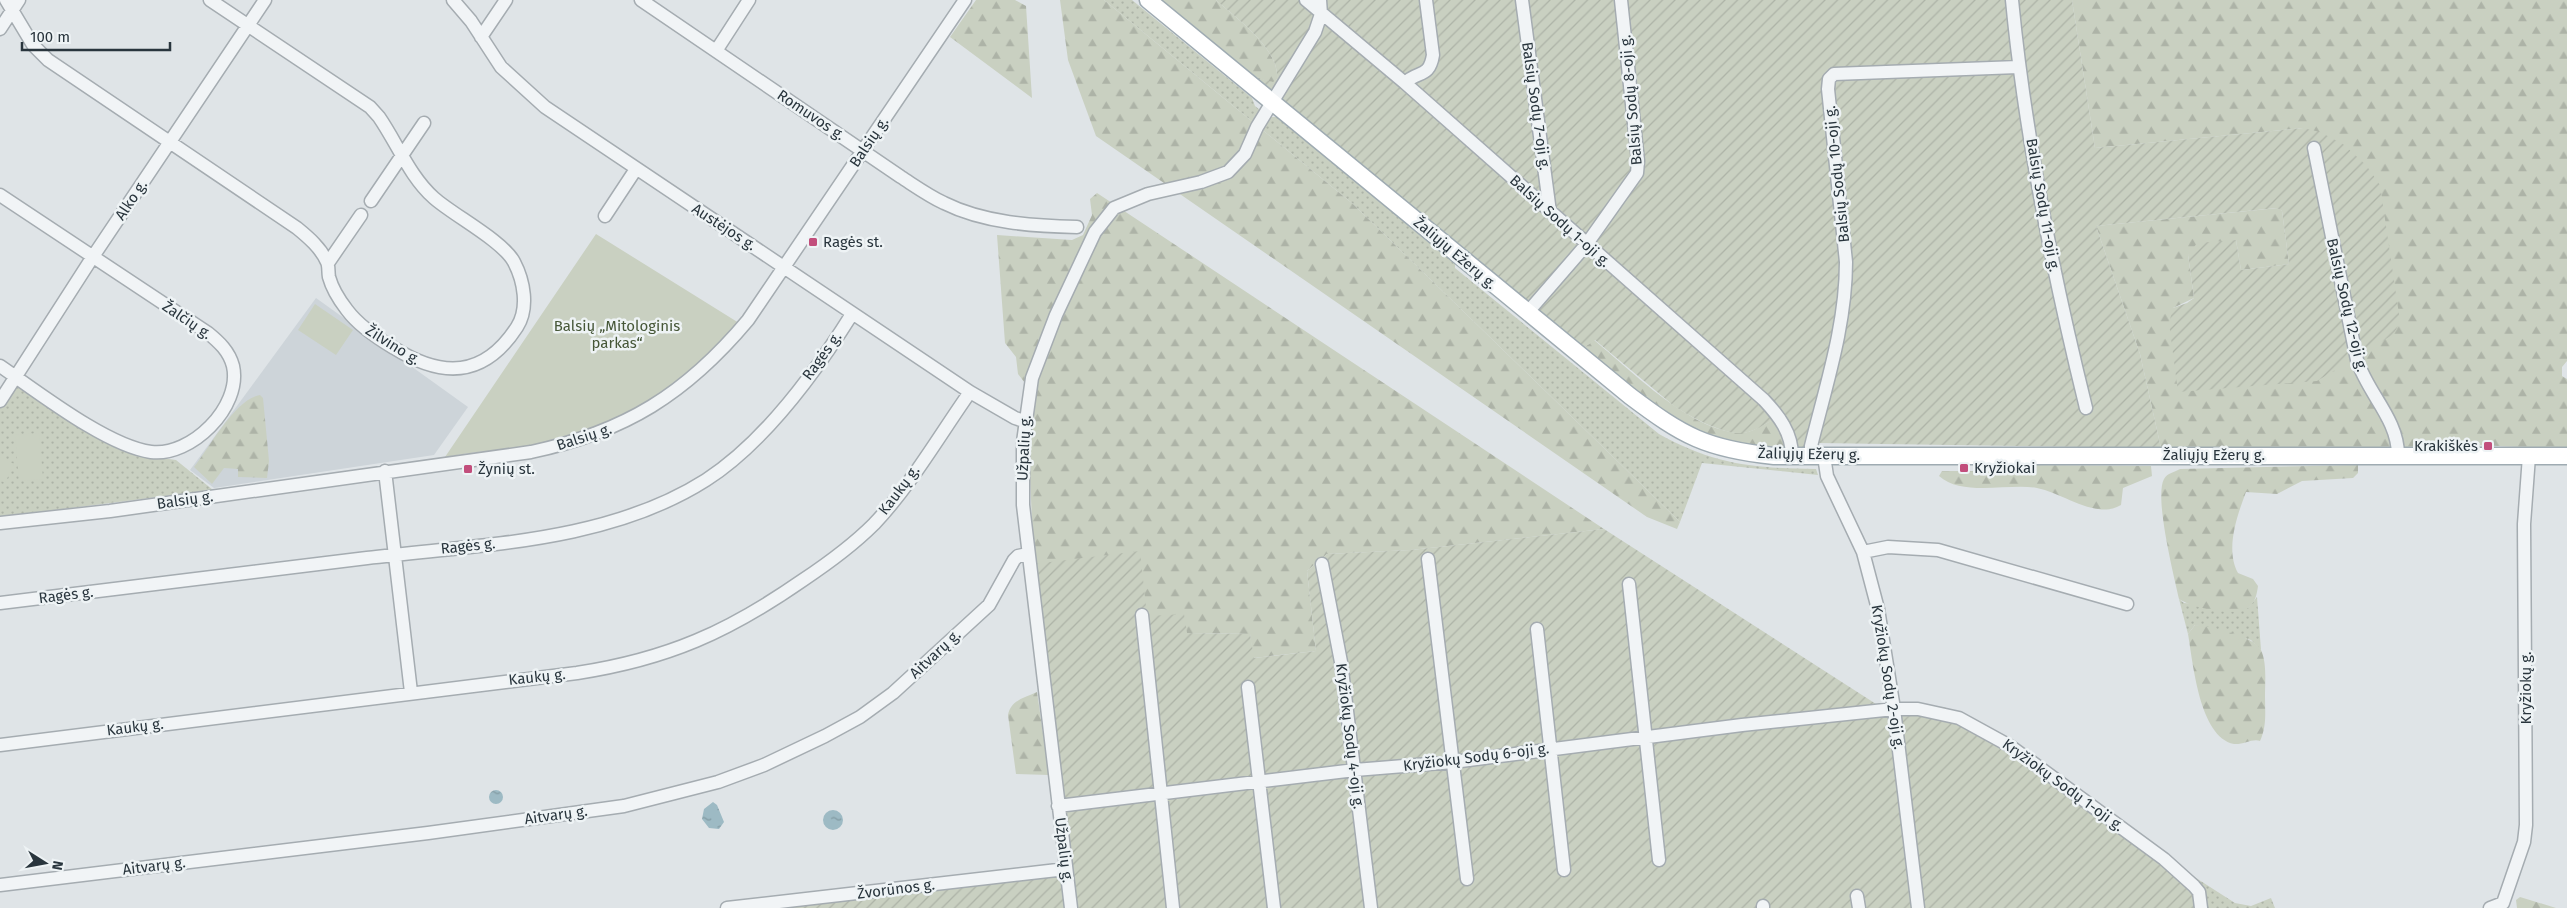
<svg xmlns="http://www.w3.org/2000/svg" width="2567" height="908" font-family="'Fira Sans',sans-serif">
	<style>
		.built { fill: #cdd4d9 }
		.grass { fill: url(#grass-dots) }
		.forest { fill: url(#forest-firs) }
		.park { fill: #c9d0c1 }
		.garden { fill: url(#garden-furrows) }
		.water { fill: url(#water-ripples) }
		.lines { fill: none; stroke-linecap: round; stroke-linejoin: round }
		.minor-casing { stroke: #a5acb1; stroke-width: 15 }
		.major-casing { stroke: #9fabb2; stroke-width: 19 }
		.minor { stroke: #f1f4f6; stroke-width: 12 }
		.major { stroke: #fff; stroke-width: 16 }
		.poi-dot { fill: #c24e7c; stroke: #eef3f5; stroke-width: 2 }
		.labels { text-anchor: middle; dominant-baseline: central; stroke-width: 5; stroke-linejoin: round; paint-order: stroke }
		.street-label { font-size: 15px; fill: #29353d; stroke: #eef3f5 }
		.poi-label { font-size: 15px; fill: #29353d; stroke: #eef3f5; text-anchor: start }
		.park-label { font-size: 15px; fill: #465738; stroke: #eef3f5 }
	</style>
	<defs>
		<pattern id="grass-dots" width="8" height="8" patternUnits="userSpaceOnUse" patternTransform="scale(1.25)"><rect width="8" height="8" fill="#c9d0c1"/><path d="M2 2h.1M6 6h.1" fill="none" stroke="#adb3a7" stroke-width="1.8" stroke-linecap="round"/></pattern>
		<pattern id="forest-firs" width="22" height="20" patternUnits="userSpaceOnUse" patternTransform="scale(1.25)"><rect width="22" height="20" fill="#c9d0c1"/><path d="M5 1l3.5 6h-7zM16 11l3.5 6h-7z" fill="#adb3a7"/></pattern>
		<pattern id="garden-furrows" width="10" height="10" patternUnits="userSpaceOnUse" patternTransform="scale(1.25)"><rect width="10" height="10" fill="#c9d0c1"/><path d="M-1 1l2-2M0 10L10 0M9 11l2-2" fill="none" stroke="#adb3a7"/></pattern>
		<pattern id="water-ripples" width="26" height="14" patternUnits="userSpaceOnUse" patternTransform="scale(1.25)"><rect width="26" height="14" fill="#9dbac4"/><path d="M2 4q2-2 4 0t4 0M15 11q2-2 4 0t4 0" fill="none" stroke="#8098a0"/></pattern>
	</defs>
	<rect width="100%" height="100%" fill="#dfe4e7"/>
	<!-- built -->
	<path class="built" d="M316 298 468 407 434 455 214 488 190 470Z"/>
	<!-- grass -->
	<path class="grass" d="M1104 0H1132L1252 98 1255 106 1269 117H1282L1455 262V268L1659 434C1715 465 1753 468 1816 469L1818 475 1702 463 1680 522 1353 204Z
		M11 379 116 448 141 455 176 460 213 490 0 517V395Z
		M2257 597 2261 650 2251 640 2195 625 2188 634 2179 599 2184 603 2248 608Z
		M2196 878 2235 903 2251 906 2271 898 2275 908H2199Z"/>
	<!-- forest -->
	<path class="forest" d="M976 0H1015L1026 6 1032 98 950 37Z
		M1060 0H1104L1353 204 1680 522 1677 529 1647 517 1096 136 1068 60Z
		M1161 0H1216C1236 18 1280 49 1277 79L1273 83 1256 77Z
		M2072 0H2567V361L2562 367V376L2567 379V449L2476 445 2443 448H2161L2140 354 2096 226 2278 208 2282 211 2289 264 2241 270 2236 240 2188 255 2194 298 2173 308 2317 381 2303 128 2095 148Z
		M1097 193 1604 529 1411 550 1327 554 1307 571 1316 651 1253 658 1250 634 1187 633 1034 564 1030 477 1016 476 1017 430 1025 383 1018 374 1016 357 1005 343 997 235 1072 240 1083 235 1092 215 1090 199Z
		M1594 340C1632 371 1691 432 1742 433 1751 433 1764 424 1773 420L1795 451H1757L1683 428 1582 349Z
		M260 395 263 398 269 461 267 478 238 477V469L224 468 212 484 194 467C210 447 235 399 260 395Z
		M2033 465 2151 466 2152 476 2123 488 2121 505C2096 520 2063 493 2037 488 2009 483 1962 497 1939 476L1942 471H1994Z
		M2358 465V473L2353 478 2302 481 2277 494 2246 492C2237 516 2225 549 2238 573L2253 579 2258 586C2257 594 2255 603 2248 608 2235 617 2192 608 2179 599 2174 576 2154 497 2164 479 2167 473 2175 472 2180 469Z
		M2195 625C2210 626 2254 636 2261 650 2267 663 2265 682 2265 696 2265 712 2267 726 2260 741 2253 738 2243 745 2234 744 2199 737 2193 662 2188 634Z
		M1037 692 1049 775 1016 774 1008 715C1011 700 1024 698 1037 692Z
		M2520 897 2556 908H2517L2516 900Z"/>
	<!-- park -->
	<path class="park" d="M596 234 739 323C689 378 624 426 551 442 516 450 480 450 445 457Z
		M315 304 353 330 336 355 298 330Z
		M39 433 43 479 19 481 15 435Z
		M0 457 14 464 5 483 0 480Z"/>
	<!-- garden -->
	<path class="garden" d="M1216 0H2072L2095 148 2303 128 2320 132 2343 144 2366 165 2380 185 2400 321 2394 334 2317 381 2178 392 2169 323 2173 308 2187 303 2194 298 2188 255 2197 243 2236 240 2241 270 2289 264 2282 211 2277 208 2096 226 2140 354 2161 448 1817 443 1795 451 1773 420C1765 424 1753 432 1744 433 1725 436 1689 416 1674 406L1595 340 1582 349 1256 77 1273 82 1277 79C1280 49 1236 18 1216 0Z
		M1604 529 1876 704 1944 707 1995 731 2196 878 2199 908H726L1070 864 1034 564 1140 551 1147 616 1184 614 1187 633 1250 634 1254 658 1316 651 1307 571 1327 554 1411 550Z"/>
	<!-- water -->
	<path class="water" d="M489 797a7 7 0 1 1 14 0a7 7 0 1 1-14 0Z
		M713 802 717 805 724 822 719 829 709 828 702 819 704 809Z
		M823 820a10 10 0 1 1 20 0a10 10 0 1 1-20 0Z"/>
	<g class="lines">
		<!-- minor casing -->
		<g class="minor-casing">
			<path id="minor" d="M6 0 33 45 48 60 297 228C308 237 321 248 327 262 329 266 328 272 329 277 332 288 340 301 347 310 359 326 377 338 394 348 442 378 484 378 517 327 529 308 524 281 514 262 503 241 453 215 434 198 410 177 397 143 379 117L370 107 210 0
				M453 0 471 21 501 67 545 107 970 392 1015 418 1024 421
				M641 0 901 177C915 186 929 196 944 203 984 223 1033 226 1077 227
				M1306 0 1405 83 1764 400C1779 416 1792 433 1792 456
				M1522 0 1550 212
				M2012 0C2025 137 2053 274 2086 408
				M0 29 19 0
				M481 37 506 0
				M716 51 749 0
				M1405 83C1418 70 1429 79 1433 55L1426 0
				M2314 148 2357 360C2368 394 2398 419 2398 455
				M0 195 208 333C219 342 229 351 233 366 242 407 191 457 151 452 107 446 38 392 0 366
				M371 201 424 123
				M605 216 636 169
				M328 263 361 215
				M1527 313 1586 245 1637 173 1638 161 1621 0
				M0 401 92 258 265 0
				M1811 456V446C1826 385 1846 325 1846 262L1828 89 1829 79 1834 74 2018 67
				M1824 456 1827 476 1863 552 1878 609 1894 709 1918 908
				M385 471 411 692
				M0 523 110 511 531 452C625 432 686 394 748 320L965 0
				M1863 552 1888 547 1938 550 2127 604
				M1428 559 1467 879
				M1322 564 1341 662 1371 908
				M1629 584 1659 860
				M0 603C122 588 245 573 367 558 480 544 607 543 706 480 765 442 815 373 852 314
				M1142 615 1173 908
				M1537 629 1564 870
				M1248 687 1274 908
				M0 745 577 673C668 659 728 632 803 580 827 564 853 545 874 524 911 485 939 436 970 392
				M1058 806 1355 770 1453 762 1742 725 1894 709H1918L1959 718 2010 746 2164 859 2194 886 2199 892 2201 908
				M0 885 428 833 624 806 718 782 764 765 825 736 860 717 893 693 989 605 1014 560 1018 556 1028 554
				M1857 896 1859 908
				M2503 903 2524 842 2526 825 2524 524 2529 456
				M1763 906V908
				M727 908 1066 869
				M1071 908 1023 505V442L1032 378 1056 315 1095 232 1114 208 1148 194 1201 182 1228 172 1245 154 1257 127 1315 32 1321 14 1320 0
				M2490 908 2503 903"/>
		</g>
		<!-- major casing -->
		<g class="major-casing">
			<path id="major" d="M1148 0 1630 396C1683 436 1706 449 1774 456H2567"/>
		</g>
		<!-- minor -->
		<use href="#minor" class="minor"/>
		<!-- major -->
		<use href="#major" class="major"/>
	</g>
	<!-- markers -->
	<g class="poi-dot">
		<rect x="808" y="237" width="10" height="10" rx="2.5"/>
		<rect x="2483" y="441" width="10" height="10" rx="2.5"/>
		<rect x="1959" y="463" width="10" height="10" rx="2.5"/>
		<rect x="463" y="464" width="10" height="10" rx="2.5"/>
	</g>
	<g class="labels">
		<!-- street labels -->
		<g class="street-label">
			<text transform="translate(1631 100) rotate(-95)">Balsių Sodų 8-oji g.</text>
			<text transform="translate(1536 106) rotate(82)">Balsių Sodų 7-oji g.</text>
			<text transform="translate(811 115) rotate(34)">Romuvos g.</text>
			<text transform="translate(869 142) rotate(-56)">Balsių g.</text>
			<text transform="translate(1837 174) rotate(-96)">Balsių Sodų 10-oji g.</text>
			<text transform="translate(131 200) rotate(-56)">Alko g.</text>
			<text transform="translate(2043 205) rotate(80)">Balsių Sodų 11-oji g.</text>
			<text transform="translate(1560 221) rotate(42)">Balsių Sodų 1-oji g.</text>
			<text transform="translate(724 227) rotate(33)">Austėjos g.</text>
			<text transform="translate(1455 253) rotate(40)">Žaliųjų Ežerų g.</text>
			<text transform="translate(2347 305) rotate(77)">Balsių Sodų 12-oji g.</text>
			<text transform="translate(187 320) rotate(34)">Žalčių g.</text>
			<text transform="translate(393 345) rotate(32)">Žilvino g.</text>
			<text transform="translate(822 356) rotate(-54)">Ragės g.</text>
			<text transform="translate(584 437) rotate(-18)">Balsių g.</text>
			<text transform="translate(1024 448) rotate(-87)">Užpalių g.</text>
			<text transform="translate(1809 454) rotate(1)">Žaliųjų Ežerų g.</text>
			<text x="2214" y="455">Žaliųjų Ežerų g.</text>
			<text transform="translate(899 490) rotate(-53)">Kaukų g.</text>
			<text transform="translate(185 500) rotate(-8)">Balsių g.</text>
			<text transform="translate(468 546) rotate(-6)">Ragės g.</text>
			<text transform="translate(66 595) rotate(-7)">Ragės g.</text>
			<text transform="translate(935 654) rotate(-43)">Aitvarų g.</text>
			<text transform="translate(537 677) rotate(-6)">Kaukų g.</text>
			<text transform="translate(1888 677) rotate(81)">Kryžiokų Sodų 2-oji g.</text>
			<text transform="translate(2526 688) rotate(-90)">Kryžiokų g.</text>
			<text transform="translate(135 727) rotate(-7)">Kaukų g.</text>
			<text transform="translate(1350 736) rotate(83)">Kryžiokų Sodų 4-oji g.</text>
			<text transform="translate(1476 757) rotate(-7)">Kryžiokų Sodų 6-oji g.</text>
			<text transform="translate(2063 785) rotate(36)">Kryžiokų Sodų 1-oji g.</text>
			<text transform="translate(556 815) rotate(-8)">Aitvarų g.</text>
			<text transform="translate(1064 850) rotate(83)">Užpalių g.</text>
			<text transform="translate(154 866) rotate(-7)">Aitvarų g.</text>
			<text transform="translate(896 889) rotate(-7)">Žvorūnos g.</text>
		</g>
		<!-- poi labels -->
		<g class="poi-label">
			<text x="823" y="242">Ragės st.</text>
			<text x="2478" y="446" text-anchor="end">Krakiškės</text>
			<text x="1974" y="468">Kryžiokai</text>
			<text x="478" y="469">Žynių st.</text>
		</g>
		<!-- park labels -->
		<g class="park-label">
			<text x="617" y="326">Balsių „Mitologinis<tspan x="617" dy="17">parkas“</tspan></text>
		</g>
	</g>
	<!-- north arrow -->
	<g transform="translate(45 863) rotate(101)" stroke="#eef3f5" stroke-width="4" paint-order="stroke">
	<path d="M0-4L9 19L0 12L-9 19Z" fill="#29353d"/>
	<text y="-8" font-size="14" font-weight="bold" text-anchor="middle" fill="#29353d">N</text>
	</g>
	<!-- scale -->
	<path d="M22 42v8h148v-8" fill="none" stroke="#29353d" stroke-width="2.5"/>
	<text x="30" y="42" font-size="15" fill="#29353d" stroke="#eef3f5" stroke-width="4" paint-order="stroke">100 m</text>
</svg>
